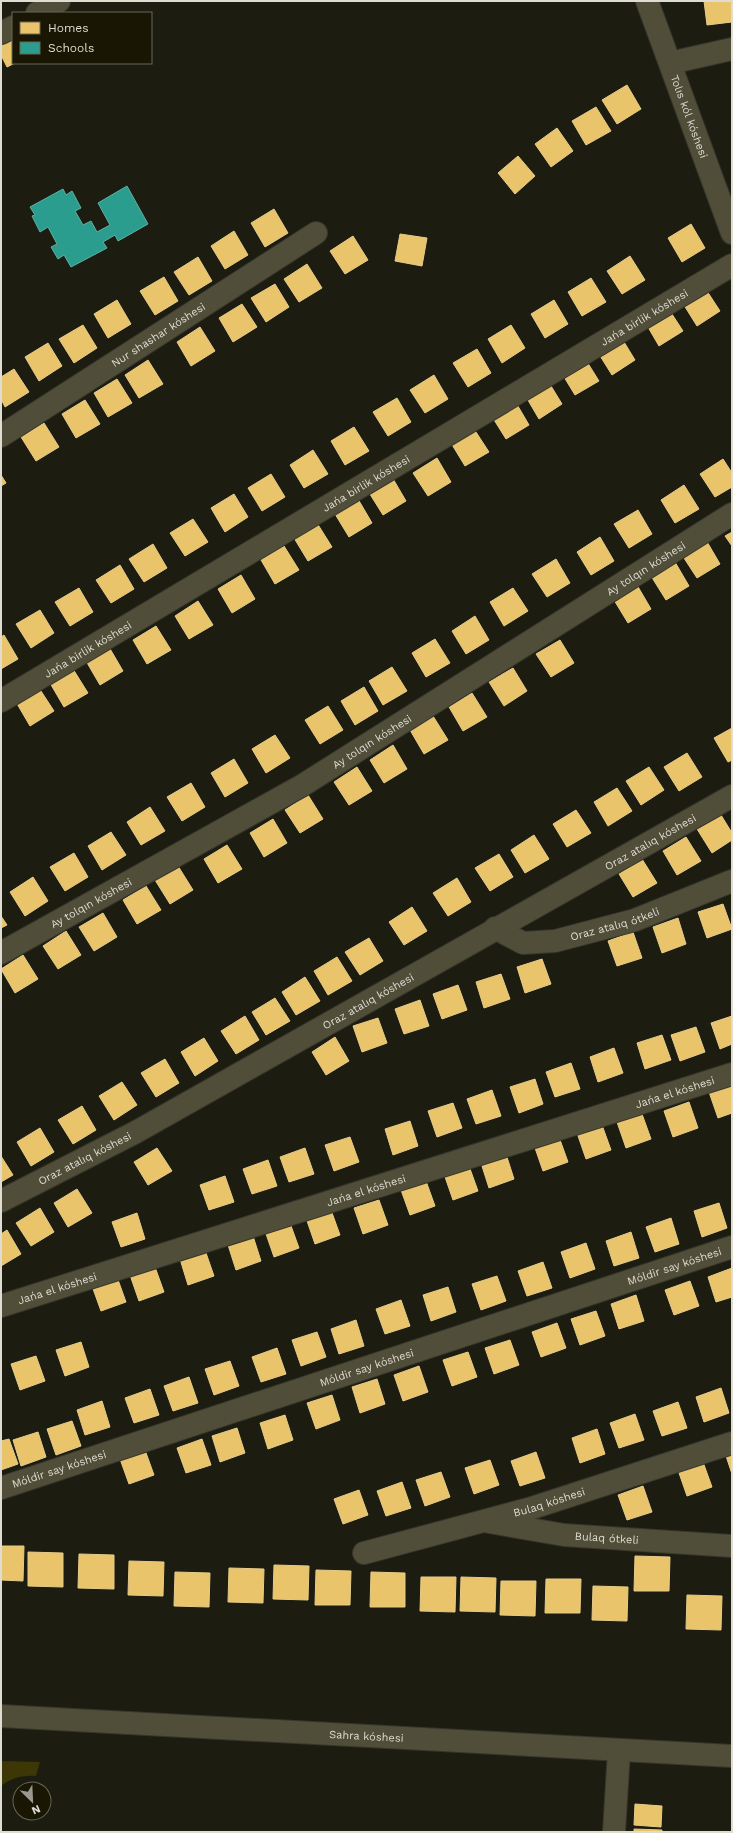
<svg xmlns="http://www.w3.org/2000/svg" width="733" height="1833" font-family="'Work Sans',sans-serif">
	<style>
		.green { fill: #3d3705 }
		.homes { fill: #e9c46a; stroke: #e6cc89 }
		.schools { fill: #2a9d8f; stroke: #60b0a3 }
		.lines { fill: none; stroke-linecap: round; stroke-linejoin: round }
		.minor-casing { stroke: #37362d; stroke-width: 24 }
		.minor { stroke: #504d38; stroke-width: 22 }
		.labels { text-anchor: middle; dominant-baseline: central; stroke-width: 4; stroke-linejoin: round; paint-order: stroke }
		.street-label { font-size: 11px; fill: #dfddd1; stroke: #191704 }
	</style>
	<rect width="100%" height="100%" fill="#1d1c11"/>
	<!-- green -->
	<path class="green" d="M1 1761 40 1762 36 1776C24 1775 10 1778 1 1786Z"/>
	<!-- homes -->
	<path class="homes" d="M704 1H732V22L707 25Z
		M13 36V63H15L7 67 1 55V42Z
		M627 85 641 109 617 124 602 100Z
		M596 107 611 131 586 145 572 121Z
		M557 128 573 151 551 167 535 144Z
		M518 156 535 176 515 194 498 173Z
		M274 209 288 233 265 247 251 223Z
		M691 224 705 248 682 262 668 238Z
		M234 231 248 255 225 269 211 246Z
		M400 234 427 238 422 266 395 261Z
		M353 236 368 260 345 274 330 251Z
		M630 256 645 280 622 294 607 271Z
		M198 257 212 281 189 295 174 272Z
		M307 264 322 288 299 302 284 279Z
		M164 277 178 301 155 315 140 291Z
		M591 278 606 302 582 316 568 292Z
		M275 284 289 307 266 322 251 298Z
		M705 288 720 311 697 326 682 302Z
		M117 300 131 324 108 338 94 314Z
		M554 300 568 324 545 338 531 314Z
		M242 304 257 327 233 342 219 318Z
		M668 308 683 331 659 346 645 322Z
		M83 325 97 348 74 363 59 339Z
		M511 325 525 348 502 363 488 339Z
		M200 327 215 351 191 366 177 342Z
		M621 337 635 360 612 375 597 351Z
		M48 343 62 366 39 381 25 357Z
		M477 349 491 373 468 387 453 363Z
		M584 357 599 381 575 395 561 372Z
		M148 360 163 384 139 398 125 375Z
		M14 369 29 392 5 407 1 399V377Z
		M434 375 448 399 425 413 410 390Z
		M117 379 132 403 108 417 94 393Z
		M548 381 562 404 539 419 525 395Z
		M397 398 411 422 388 436 373 412Z
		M85 400 100 424 76 438 62 414Z
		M515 401 529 425 506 439 491 415Z
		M44 423 59 447 36 461 21 437Z
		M354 427 369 451 345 465 331 441Z
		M474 429 489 452 465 466 451 443Z
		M313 450 328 474 304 488 290 465Z
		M437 458 451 482 428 496 413 473Z
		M723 459 732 473V487L715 497 700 474Z
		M271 474 285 497 262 511 248 488Z
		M1 475 6 483 1 486Z
		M392 477 406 501 383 515 368 491Z
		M684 485 699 509 675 523 661 500Z
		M234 494 248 517 225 532 211 508Z
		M358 499 372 523 349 537 335 514Z
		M638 510 652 534 629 548 614 524Z
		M193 519 208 542 185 556 170 533Z
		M317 523 332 547 308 561 294 538Z
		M732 532V546L725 536Z
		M600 537 614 561 591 575 577 552Z
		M706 540 720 564 697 578 682 555Z
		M153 544 167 568 144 582 129 559Z
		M284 546 299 570 275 584 261 560Z
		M556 559 570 583 547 597 532 574Z
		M675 562 689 586 666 600 651 576Z
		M120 565 134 589 111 603 96 580Z
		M241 575 255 599 232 613 218 589Z
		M637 585 651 609 628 623 614 600Z
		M79 588 93 612 70 626 55 602Z
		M513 588 528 611 504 626 490 602Z
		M198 601 213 625 189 639 175 616Z
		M40 610 54 633 31 648 16 624Z
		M475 616 489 640 466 654 452 631Z
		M156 626 171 650 147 664 133 640Z
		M4 635 18 659 1 669V637Z
		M435 639 450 663 426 677 412 653Z
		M560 640 574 663 551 677 536 654Z
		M109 647 123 671 100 685 86 661Z
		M392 667 407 691 383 705 369 681Z
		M513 668 527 691 504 706 489 682Z
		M73 669 88 693 64 707 50 683Z
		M364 687 378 711 355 725 341 701Z
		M39 688 54 711 30 726 16 702Z
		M472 693 487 717 463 731 449 707Z
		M328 706 343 730 320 744 305 720Z
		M433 716 448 740 424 754 410 730Z
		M732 728V760L728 762 714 738Z
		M275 735 290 758 266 773 252 749Z
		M393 745 407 769 384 783 370 760Z
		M687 753 702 777 679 791 664 767Z
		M234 759 248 783 225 797 211 773Z
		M357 767 372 791 349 805 334 782Z
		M649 767 664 790 641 805 626 781Z
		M191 783 205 807 182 821 167 797Z
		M617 788 632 811 608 826 594 802Z
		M308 795 323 819 300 833 285 810Z
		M150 807 165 831 141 845 127 822Z
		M576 810 591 833 567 847 553 824Z
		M721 815 732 833V840L712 853 697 829Z
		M273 819 287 843 264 857 250 833Z
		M111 832 126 855 102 870 88 846Z
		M534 835 549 859 525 873 511 850Z
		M686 837 701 861 677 875 663 851Z
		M227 845 242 869 218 883 204 859Z
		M74 853 88 877 65 891 50 867Z
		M499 854 513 877 490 891 475 868Z
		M642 859 657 883 633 897 619 874Z
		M178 866 193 890 170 904 155 880Z
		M33 877 48 901 25 916 10 892Z
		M457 878 471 902 448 916 433 893Z
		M146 886 161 910 137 924 123 900Z
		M723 904 732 929 707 938 698 912Z
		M412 907 427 931 404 945 389 922Z
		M103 913 117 937 94 951 79 927Z
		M1 916 7 925 1 928Z
		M678 918 686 944 662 953 653 927Z
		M66 931 81 955 58 969 43 946Z
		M633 932 642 958 617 966 608 941Z
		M369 938 383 961 360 975 345 952Z
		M23 955 38 979 15 993 1 969Z
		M337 957 352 981 328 995 314 971Z
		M542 959 551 984 525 993 517 967Z
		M501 974 510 999 484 1008 476 982Z
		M305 977 320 1001 296 1015 282 992Z
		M458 985 467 1010 442 1019 433 994Z
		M275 998 290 1021 266 1035 252 1012Z
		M420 1000 429 1026 404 1034 395 1009Z
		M245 1016 259 1040 236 1054 221 1031Z
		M732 1016V1044L720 1049 711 1023Z
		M378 1018 387 1043 362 1052 353 1026Z
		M696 1027 705 1052 680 1061 671 1035Z
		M662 1035 671 1060 645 1069 637 1043Z
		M335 1037 349 1061 326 1075 312 1052Z
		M204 1038 218 1061 195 1076 181 1052Z
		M614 1048 623 1073 598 1082 590 1057Z
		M165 1059 179 1083 156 1097 141 1073Z
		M571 1063 580 1089 555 1097 546 1072Z
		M535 1079 543 1104 519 1113 510 1087Z
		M122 1082 137 1105 114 1120 99 1096Z
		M732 1084V1113L718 1118 709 1092Z
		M492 1090 501 1116 476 1124 467 1099Z
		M689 1102 698 1128 673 1137 664 1111Z
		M453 1103 462 1128 437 1137 428 1111Z
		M82 1106 96 1130 73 1144 58 1120Z
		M642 1114 651 1139 626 1148 617 1122Z
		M410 1121 418 1146 393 1155 385 1129Z
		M602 1125 611 1150 586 1159 577 1133Z
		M40 1128 54 1152 31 1166 17 1142Z
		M350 1137 359 1162 334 1171 325 1145Z
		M559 1137 568 1162 543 1171 534 1145Z
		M157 1148 172 1171 148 1185 134 1162Z
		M305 1148 314 1174 289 1182 280 1157Z
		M506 1154 514 1179 489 1188 481 1163Z
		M1 1156 13 1175 1 1182Z
		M268 1160 277 1186 252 1194 243 1169Z
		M469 1166 478 1191 453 1200 444 1174Z
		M225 1176 234 1202 209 1210 200 1185Z
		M426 1181 435 1206 410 1215 401 1190Z
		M77 1189 92 1213 68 1227 54 1203Z
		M379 1200 388 1225 363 1234 354 1208Z
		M719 1203 727 1228 702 1237 694 1211Z
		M40 1208 54 1232 31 1246 16 1223Z
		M331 1210 340 1235 315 1244 306 1218Z
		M137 1213 145 1239 121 1247 112 1222Z
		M671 1218 679 1244 655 1252 646 1227Z
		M290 1223 299 1248 274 1257 265 1231Z
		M7 1230 21 1254 1 1266V1234Z
		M631 1232 639 1258 614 1266 606 1241Z
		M253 1236 261 1261 236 1270 228 1245Z
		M586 1243 595 1269 570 1278 561 1252Z
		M205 1250 214 1276 188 1285 180 1259Z
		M543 1262 552 1288 527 1296 518 1271Z
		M155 1267 164 1292 139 1301 130 1275Z
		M732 1268V1297L716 1302 708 1277Z
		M497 1276 506 1301 481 1310 472 1284Z
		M117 1277 126 1302 101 1311 92 1286Z
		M690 1281 699 1306 674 1315 665 1290Z
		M448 1287 456 1312 431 1321 423 1295Z
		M636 1295 644 1321 619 1329 611 1304Z
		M401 1300 410 1326 385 1334 376 1309Z
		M596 1311 605 1336 580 1345 571 1319Z
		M356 1320 364 1346 339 1354 331 1329Z
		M557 1323 566 1348 541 1357 532 1332Z
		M317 1332 326 1357 301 1366 292 1340Z
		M510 1340 519 1365 494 1374 485 1348Z
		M81 1342 89 1367 65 1376 56 1350Z
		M277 1348 286 1374 261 1382 252 1357Z
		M468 1352 477 1377 452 1386 443 1360Z
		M36 1356 45 1381 20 1390 11 1364Z
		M230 1361 239 1386 214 1395 205 1369Z
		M419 1366 428 1392 403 1401 394 1375Z
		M189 1377 198 1403 173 1411 164 1386Z
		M377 1379 385 1404 360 1413 352 1387Z
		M721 1388 729 1413 704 1422 696 1397Z
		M150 1389 159 1415 134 1423 125 1398Z
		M332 1395 340 1420 316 1429 307 1403Z
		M102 1401 110 1427 85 1435 77 1410Z
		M678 1402 687 1428 662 1436 653 1411Z
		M635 1414 644 1440 619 1448 610 1423Z
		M285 1415 293 1440 268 1449 260 1423Z
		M72 1421 81 1446 56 1455 47 1429Z
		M237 1428 245 1453 220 1462 212 1436Z
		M597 1429 605 1454 580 1463 572 1438Z
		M38 1432 46 1457 21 1466 13 1440Z
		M9 1439 18 1464 1 1470V1441Z
		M202 1439 211 1465 186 1473 177 1448Z
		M145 1450 154 1475 129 1484 120 1459Z
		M536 1452 545 1478 520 1486 511 1461Z
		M732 1454V1474L726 1456Z
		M490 1460 499 1485 474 1494 465 1468Z
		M703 1462 712 1487 687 1496 678 1470Z
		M441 1472 450 1497 425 1506 416 1480Z
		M402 1482 411 1508 386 1516 377 1491Z
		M643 1486 652 1512 627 1520 618 1495Z
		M359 1490 368 1515 343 1524 334 1499Z
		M1 1546H24L23 1581 1 1580Z
		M28 1552 63 1553V1587L28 1586Z
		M79 1554 114 1555V1589L78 1588Z
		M635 1556 670 1557 669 1591H634Z
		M129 1561 164 1562 163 1596 128 1595Z
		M274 1565 309 1566 308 1600 273 1599Z
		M229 1568 264 1569 263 1603 228 1602Z
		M316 1570 351 1571 350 1605H315Z
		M175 1572 210 1573 209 1607 174 1606Z
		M371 1572 405 1573V1607H370Z
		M421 1577H456L455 1612 420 1611Z
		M461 1577 496 1578 495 1612 460 1611Z
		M546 1579H581L580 1613H545Z
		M501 1581H536L535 1616 500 1615Z
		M593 1586 628 1587 627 1621 592 1620Z
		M687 1595 722 1596 721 1630 686 1629Z
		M635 1804 662 1806 661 1827 634 1825Z
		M634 1829 662 1830V1832H634Z"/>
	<!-- schools -->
	<path class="schools" d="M127 186 148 224 118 241 115 235 103 242 107 248 71 267 64 255 58 259 51 247 57 244 48 227 40 232 32 216 35 215 30 207 63 189 66 195 72 191 81 208 75 211 83 225 91 221 97 232 110 225 98 203Z"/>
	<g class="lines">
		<!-- minor casing -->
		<g class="minor-casing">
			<g id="minor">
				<path id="s1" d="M647 1 732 233"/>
				<path d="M37 13 59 1"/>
				<path d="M1 33 13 27"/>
				<path d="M670 63 732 49"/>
				<path id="s2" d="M1 436 316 233"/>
				<path id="s3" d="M1 701 732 265"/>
				<path id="s4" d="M495 928 523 943 555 941 635 920 732 881"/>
				<path id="s5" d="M1 953 303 785 732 514"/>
				<path id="s6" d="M1 1201 136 1132 732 796"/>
				<path id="s7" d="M1 1306 732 1074"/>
				<path id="s8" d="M1 1488 732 1247"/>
				<path id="s9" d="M489 1522 564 1535 732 1546"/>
				<path id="s10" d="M364 1553 532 1508 732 1443"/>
				<path id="s11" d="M1 1716 732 1756"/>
				<path d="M614 1832 619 1751"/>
			</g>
		</g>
		<!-- minor -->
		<use href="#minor" class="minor"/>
	</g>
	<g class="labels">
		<!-- street labels -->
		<g class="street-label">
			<text stroke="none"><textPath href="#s1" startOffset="123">Tolıs kól kóshesi</textPath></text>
			<text stroke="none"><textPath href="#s3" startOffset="749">Jańa birlik kóshesi</textPath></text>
			<text stroke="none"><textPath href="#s2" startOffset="187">Nur shashar kóshesi</textPath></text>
			<text stroke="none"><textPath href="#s3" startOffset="425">Jańa birlik kóshesi</textPath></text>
			<text stroke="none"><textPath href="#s5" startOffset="751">Ay tolqın kóshesi</textPath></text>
			<text stroke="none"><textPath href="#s3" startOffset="101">Jańa birlik kóshesi</textPath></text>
			<text stroke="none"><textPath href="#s5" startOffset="427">Ay tolqın kóshesi</textPath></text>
			<text stroke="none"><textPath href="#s6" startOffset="742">Oraz atalıq kóshesi</textPath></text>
			<text stroke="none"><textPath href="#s5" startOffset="103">Ay tolqın kóshesi</textPath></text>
			<text stroke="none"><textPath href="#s4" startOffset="126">Oraz atalıq ótkeli</textPath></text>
			<text stroke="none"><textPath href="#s6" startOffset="418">Oraz atalıq kóshesi</textPath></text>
			<text stroke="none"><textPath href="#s7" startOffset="707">Jańa el kóshesi</textPath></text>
			<text stroke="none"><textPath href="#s6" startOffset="94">Oraz atalıq kóshesi</textPath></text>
			<text stroke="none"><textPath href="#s7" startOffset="383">Jańa el kóshesi</textPath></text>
			<text stroke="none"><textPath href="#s8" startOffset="709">Móldir say kóshesi</textPath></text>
			<text stroke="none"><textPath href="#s7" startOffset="59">Jańa el kóshesi</textPath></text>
			<text stroke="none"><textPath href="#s8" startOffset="385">Móldir say kóshesi</textPath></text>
			<text stroke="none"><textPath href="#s8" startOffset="61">Móldir say kóshesi</textPath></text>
			<text stroke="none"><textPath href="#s10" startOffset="192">Bulaq kóshesi</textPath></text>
			<text stroke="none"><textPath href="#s9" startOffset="119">Bulaq ótkeli</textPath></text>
			<text stroke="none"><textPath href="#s11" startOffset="366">Sahra kóshesi</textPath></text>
		</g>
	</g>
	<!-- border -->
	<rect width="733" height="1833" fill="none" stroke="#dfddd1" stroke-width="4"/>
	<!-- legend -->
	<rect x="12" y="12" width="140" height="52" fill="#191704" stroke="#686656"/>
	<rect x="20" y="22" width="20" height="12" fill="#e9c46a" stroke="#686656"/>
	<text x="48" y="32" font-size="12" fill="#dfddd1">Homes</text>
	<rect x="20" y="42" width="20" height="12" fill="#2a9d8f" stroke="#686656"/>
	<text x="48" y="52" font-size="12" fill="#dfddd1">Schools</text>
	<!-- north arrow -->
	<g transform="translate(32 1801) rotate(156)"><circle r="19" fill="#191704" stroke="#686656"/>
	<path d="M0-3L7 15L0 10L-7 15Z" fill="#9b998e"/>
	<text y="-6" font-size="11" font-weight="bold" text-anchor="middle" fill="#dfddd1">N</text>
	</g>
</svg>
